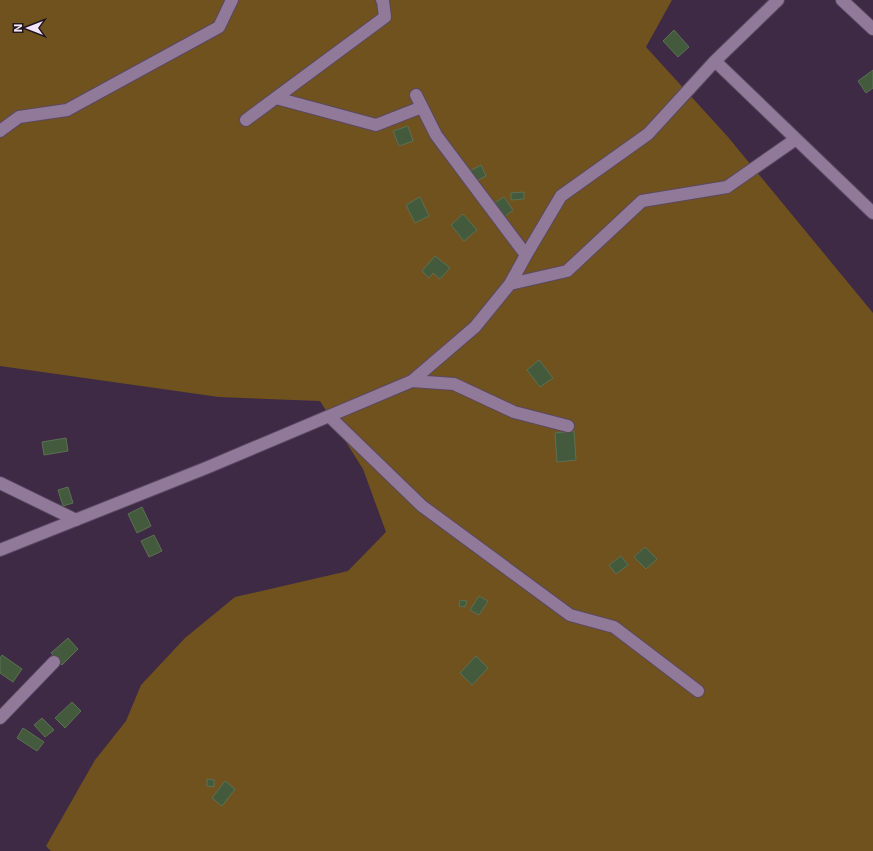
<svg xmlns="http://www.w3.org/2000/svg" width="873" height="851" font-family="Inter,sans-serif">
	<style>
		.green { fill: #70521f }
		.building { fill: #445a3c; stroke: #5b7152 }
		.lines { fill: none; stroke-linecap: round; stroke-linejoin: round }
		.minor-casing { stroke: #5a4860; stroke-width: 14 }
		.minor { stroke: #917a99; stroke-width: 12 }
	</style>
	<rect width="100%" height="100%" fill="#3e2a44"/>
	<!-- green -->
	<path class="green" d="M0 0H672L646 47 728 137 873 313V851H51L46 846 95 760 126 721 141 685 185 638 235 597 348 571 386 532 363 469 320 401 219 397 0 366Z"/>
	<!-- building -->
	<path class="building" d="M674 30 689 47 678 57 663 41Z
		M873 70V88L866 93 858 81Z
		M408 126 413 141 399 146 393 131Z
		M481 165 486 176 473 183 468 172Z
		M524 192V199L511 200V193Z
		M420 197 429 216 415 223 406 205Z
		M504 197 513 210 503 218 493 204Z
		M463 214 477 230 464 241 451 225Z
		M435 256 450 268 440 279 433 273 429 278 422 271Z
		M539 360 553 378 540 387 527 370Z
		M574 431 576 460 557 462 555 433Z
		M66 438 68 451 44 455 42 442Z
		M68 487 73 503 63 506 58 490Z
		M142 507 151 526 137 533 128 514Z
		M154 535 162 551 149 557 141 541Z
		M645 547 657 559 646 569 634 557Z
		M621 556 628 565 616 574 609 565Z
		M479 596 488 601 479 615 470 610Z
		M460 600 467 601 465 607 459 606Z
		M68 638 78 649 62 665 51 653Z
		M2 655 22 669 13 682 0 673V658Z
		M476 656 488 668 472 685 460 673Z
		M72 702 81 711 65 728 55 718Z
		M42 718 54 730 45 737 34 725Z
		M23 728 44 742 37 751 17 738Z
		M207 779 214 780V787L207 786Z
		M225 781 235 789 222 806 212 798Z"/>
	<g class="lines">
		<!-- minor casing -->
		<g class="minor-casing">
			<path id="minor" d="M842 0 873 29
				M715 61 873 213
				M416 95 436 135 526 255
				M276 98 376 125 422 107
				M246 120 385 17 383 1 382 0
				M0 131 19 117 67 110 219 27 232 0
				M510 284 567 271 642 201 727 187 796 139
				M412 381 454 384 514 412 568 426
				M329 416 422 506 570 615 614 627 698 691
				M0 483 76 520
				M0 550 206 468 412 381 475 327 510 284 526 255 561 196 648 134 715 61 778 0
				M0 718 54 662"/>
		</g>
		<!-- minor -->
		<use href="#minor" class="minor"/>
	</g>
	<!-- north arrow -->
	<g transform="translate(28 28) rotate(270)" stroke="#1f1622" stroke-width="3" paint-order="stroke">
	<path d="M0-3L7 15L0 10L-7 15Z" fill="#f3e6f8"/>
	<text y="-6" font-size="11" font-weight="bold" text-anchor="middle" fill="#f3e6f8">N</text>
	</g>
</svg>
